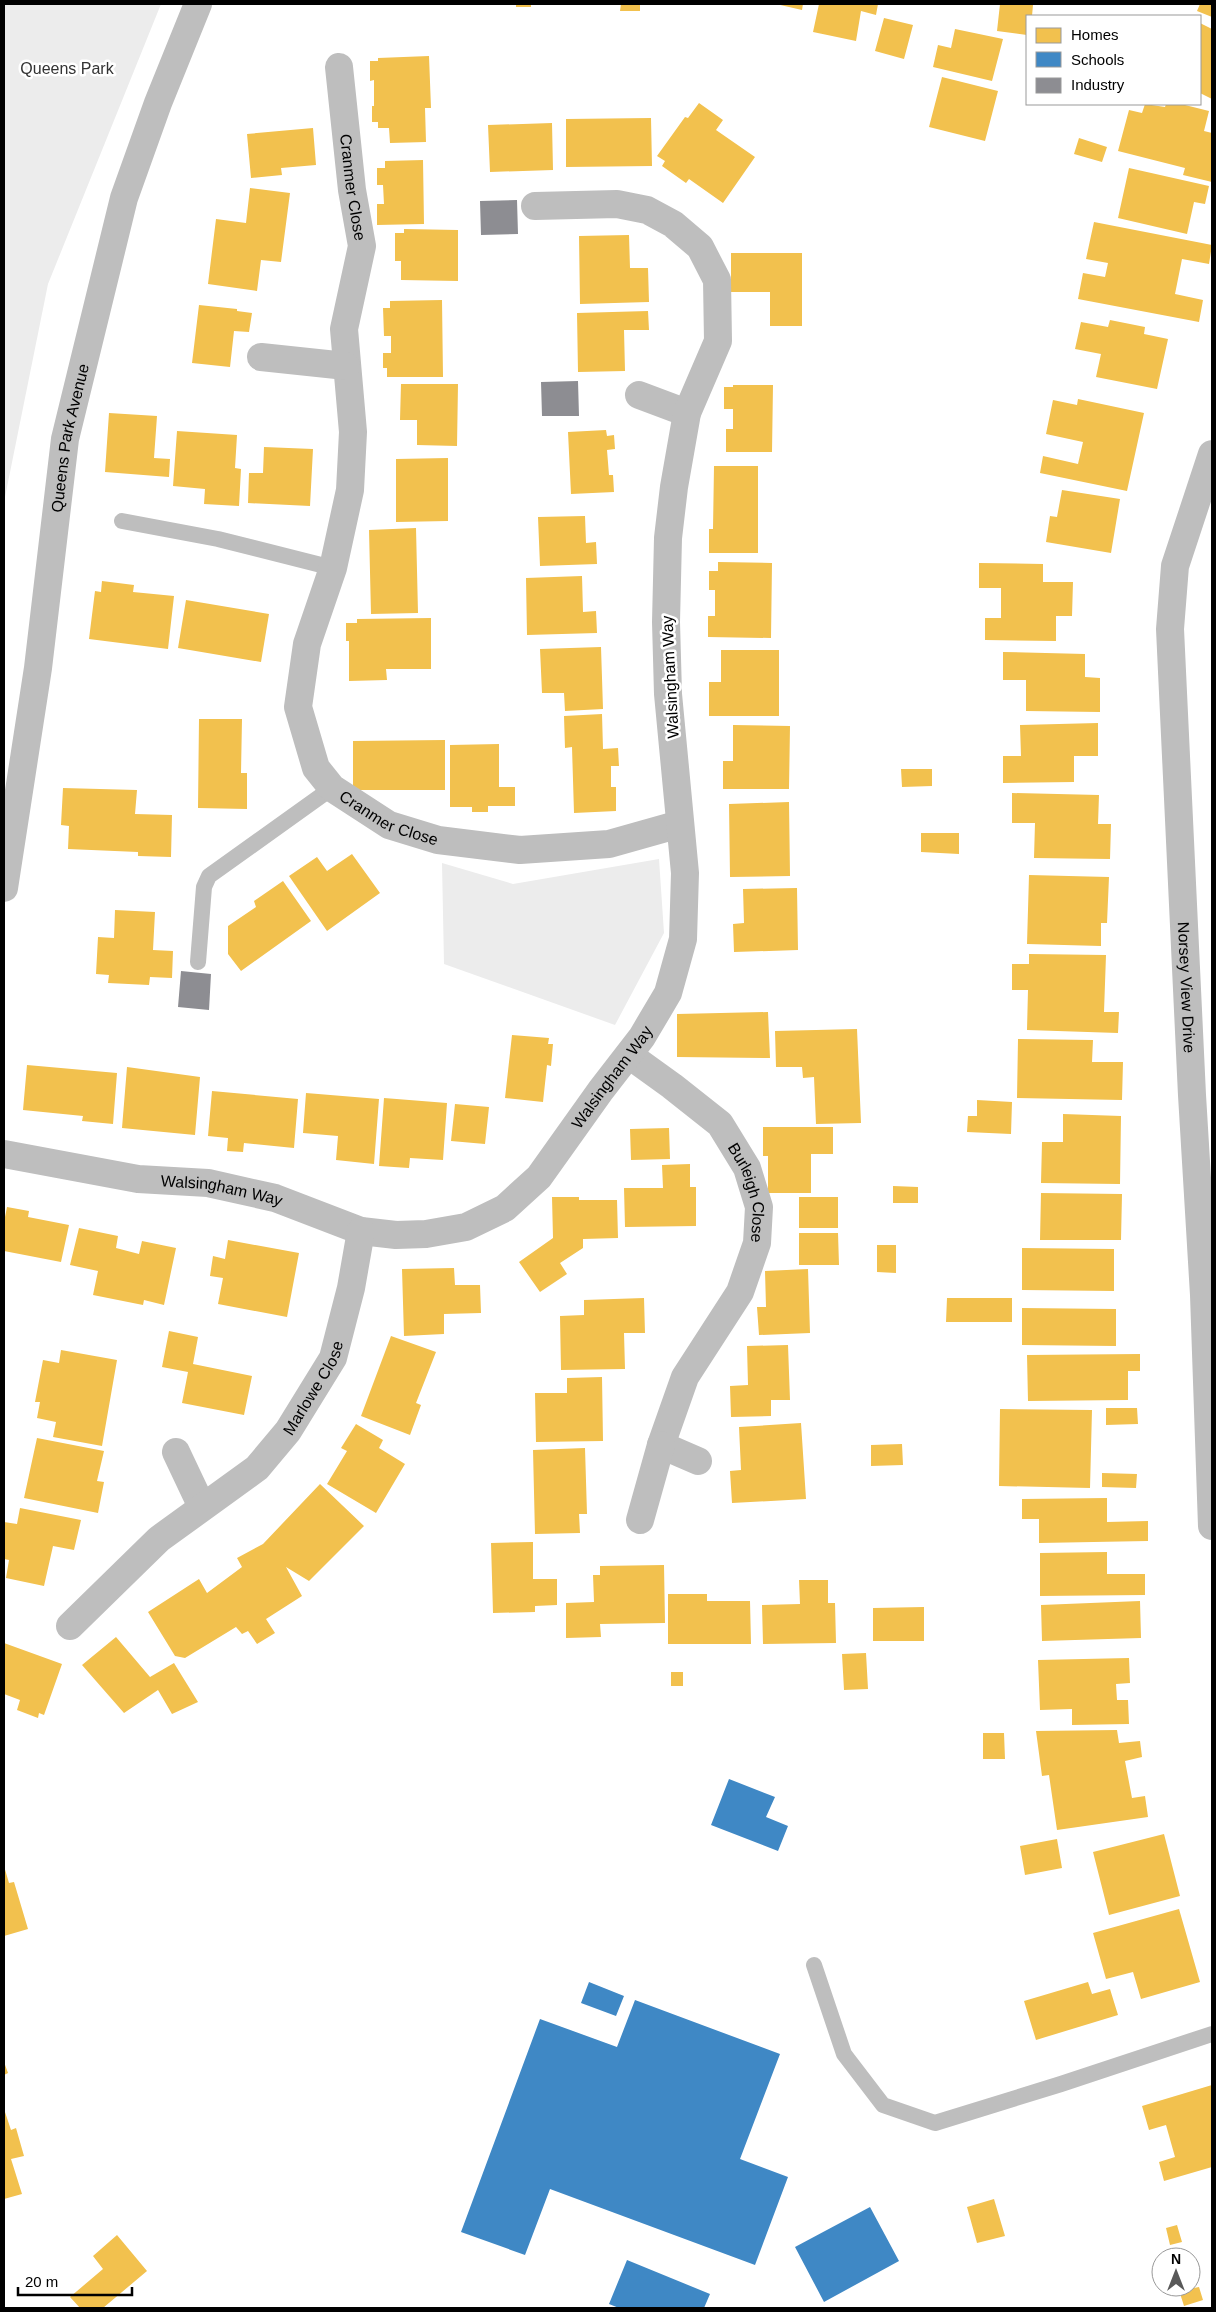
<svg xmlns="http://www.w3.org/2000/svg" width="1216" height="2312" font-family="Arial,sans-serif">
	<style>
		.green { fill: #ececec }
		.homes { fill: #f2c14e }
		.schools { fill: #3f88c5 }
		.industry { fill: #8d8d92 }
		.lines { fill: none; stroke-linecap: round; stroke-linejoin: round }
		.service { stroke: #bebebe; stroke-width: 16 }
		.minor { stroke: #bebebe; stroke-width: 28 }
		.tertiary { stroke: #bebebe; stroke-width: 28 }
		.labels { text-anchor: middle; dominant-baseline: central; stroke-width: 5; stroke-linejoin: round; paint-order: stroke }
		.park-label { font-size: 16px; fill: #333; stroke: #fff }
		.street-label { font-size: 16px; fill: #000; stroke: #fff }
	</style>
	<rect width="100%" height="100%" fill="#fff"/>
	<!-- green -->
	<path class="green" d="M4 4H161L48 284 4 502Z
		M659 859 664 933 615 1025 444 964 442 863 513 884Z"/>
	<!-- homes -->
	<path class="homes" d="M516 4H531V7H516Z
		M621 4H640V11H620Z
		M776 4H803L802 10Z
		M819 4H878L876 15 861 11 856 41 813 32Z
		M1000 4 1033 5 1032 16H1027V35L997 31Z
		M1200 4H1212V17L1197 11Z
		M884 18 913 25 904 59 875 51Z
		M1200 23 1212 29V99L1200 93Z
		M955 29 1003 39 992 81 933 67 938 45 951 48Z
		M429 56 431 108H425L426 142 390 143 389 128H378V122H372V106H374V80L370 81V61H378V58Z
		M942 77 998 91 985 141 929 127Z
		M699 103 723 120 716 130 755 157 723 203 689 179 686 183 662 166 665 161 657 156 685 117 688 118Z
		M1145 104 1165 107 1166 104H1181L1209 111 1204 131 1212 133V182L1183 175 1185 168 1118 151 1129 110 1142 113Z
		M651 118 652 166 566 167V119Z
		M552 123 553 170 490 172 488 125Z
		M313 128 316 165 281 168 282 175 251 178 247 134Z
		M1079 138 1107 147 1102 162 1074 154Z
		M423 160 424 224 377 225V204H384L383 185H377V168H385V161Z
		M1129 168 1209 186 1205 204 1194 202 1187 234 1118 218Z
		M250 188 290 193 281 262 261 260 257 291 208 284 216 219 246 223Z
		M1094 222 1212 245 1209 264 1182 259 1175 294 1203 300 1199 322 1078 299 1083 273 1105 277 1108 263 1086 259Z
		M404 229 458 230V281L401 280V261H395V233H404Z
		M629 235 630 268H648L649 302 580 304 579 236Z
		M731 253H802V326H770V292H731Z
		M442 300 443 377H387V368H383V353H391V336H384L383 308H390V301Z
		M199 305 237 309V311L252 313 249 332 234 331 230 367 192 363Z
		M648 311 649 330H624L625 371 578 372 577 313Z
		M1110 320 1145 327 1144 334 1168 339 1157 389 1096 377 1101 354 1075 349 1081 322 1108 327Z
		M401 384H458L457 446 417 445V420H400Z
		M733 385H773L772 452H726V429H733V409H724V387H733Z
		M1078 399 1144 413 1127 491 1040 473 1043 456 1078 464 1083 442 1046 434 1053 400 1077 405Z
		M109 413 157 416 154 458 170 459 169 477 105 472Z
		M606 430 607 436 614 435 615 449 607 450 609 475H613L614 492 571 494 568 432Z
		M177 431 237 435 235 468 241 469 239 506 204 504 205 489 173 486Z
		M264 447 313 449 310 506 248 503 249 473H263Z
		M448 458V521L396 522V459Z
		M714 466H758V553H709V529H713Z
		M1062 490 1120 499 1111 553 1046 542 1050 516 1057 517Z
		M585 516 586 543 596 542 597 564 540 566 538 517Z
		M416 528 418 613 371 614 369 530Z
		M718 562 772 563 771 638 708 637V616H715V590H709V571H718Z
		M979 563 1043 564V582H1073L1072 616H1056V641L985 640V618H1001V588H979Z
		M582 576 583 612 596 611 597 633 527 635 526 578Z
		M102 581 134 585 133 592 174 596 168 649 89 639 95 591 101 592Z
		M186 600 269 614 261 662 178 648Z
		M431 618V669H386L387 680 349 681V641H346V623H357V619Z
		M601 647 603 709 565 711 564 693H542L540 649Z
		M721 650H779V716H709V682H721Z
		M1003 652 1085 654V677L1100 678V712L1026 711V680H1003Z
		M602 714 603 749 618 748 619 766H611V787H616V811L574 813 572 747 565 748 564 716Z
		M199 719H242L241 773H247V809L198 808Z
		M1098 723V756H1074V782L1003 783V756H1021L1020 725Z
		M733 725 790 726 789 789H723V761H733Z
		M445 740V790H353V741Z
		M499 744V787H515V806H488V812H472V807H450V745Z
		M901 769H932V786L902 787Z
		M63 788 137 790 135 814 172 815 171 857 138 856V852L68 849 69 826 61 825Z
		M1012 793 1099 795 1098 824H1111L1110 859 1034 858 1035 823H1012Z
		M789 802 790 876 730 877 729 804Z
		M921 833H959V854L921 852Z
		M352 854 380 893 327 931 289 876 317 857 327 871Z
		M1029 875 1109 877 1107 923H1101V946L1027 944Z
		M283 881 311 921 241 971 228 954V926L256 907 254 901Z
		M797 888 798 950 734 952 733 924 744 923 743 889Z
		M115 910 155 912 153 950 173 951 172 978 150 977 149 985 108 983 109 975 96 974 98 937 114 938Z
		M1029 954 1106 955 1104 1012H1119L1118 1033 1027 1030 1028 990H1012V964H1029Z
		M768 1012 770 1058 677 1057V1014Z
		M857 1029 861 1123 816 1124 814 1077 803 1078 802 1067H776L775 1031Z
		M512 1035 549 1038 548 1044H553L551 1066 547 1065 543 1102 505 1098Z
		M1018 1039 1093 1040 1092 1062H1123L1122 1100 1017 1098Z
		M27 1065 117 1073 113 1124 82 1121 83 1116 23 1110Z
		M127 1067 200 1077 195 1135 122 1128Z
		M212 1091 298 1099 294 1148 244 1143 243 1152 227 1151 228 1138 208 1136Z
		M306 1093 379 1099 374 1164 336 1160 338 1136 303 1133Z
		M384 1098 447 1103 443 1160 410 1158 409 1168 379 1166Z
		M977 1100 1012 1102 1011 1134 967 1132 968 1116H977Z
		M455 1104 489 1107 485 1144 451 1141Z
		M1063 1114 1121 1116 1120 1184 1041 1183 1042 1142H1063Z
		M763 1127H833V1154H811V1193H768V1156H763Z
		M669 1128 670 1159 631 1160 630 1129Z
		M690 1164V1187H696V1226L625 1227 624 1188H663L662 1165Z
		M893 1186 918 1187V1203H893Z
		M1041 1193 1122 1194 1121 1240H1040Z
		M552 1197H579V1200H617L618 1238 583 1239V1248L560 1263 567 1274 540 1292 519 1262 553 1238Z
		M799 1197H838V1228H799Z
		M7 1207 29 1211 28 1217 69 1225 61 1262 4 1251V1222Z
		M79 1228 118 1236 116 1248 139 1254 142 1241 176 1248 164 1305 144 1300 143 1305 93 1295 98 1271 70 1265Z
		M799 1233H838L839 1265H799Z
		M228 1240 299 1253 287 1317 218 1304 223 1278 210 1276 213 1256 225 1259Z
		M877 1245H896V1273L877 1272Z
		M1022 1248 1114 1249V1291L1022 1290Z
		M454 1268 455 1285H480L481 1313 444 1314V1334L404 1336 402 1269Z
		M808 1269 810 1333 759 1335 757 1307H766L765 1271Z
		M644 1298 645 1333H624L625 1369 561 1370 560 1316 584 1315V1300Z
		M947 1298H1012V1322H946Z
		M1022 1308 1116 1309V1346L1022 1345Z
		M169 1331 198 1337 193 1364 252 1376 244 1415 182 1403 188 1372 162 1367Z
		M391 1336 436 1352 416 1403 421 1405 410 1435 361 1416Z
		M788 1345 790 1400H771V1416L731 1417 730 1386 748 1385 747 1346Z
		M61 1350 117 1360 102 1446 53 1437 56 1422 37 1418 40 1402H35L43 1360 59 1363Z
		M1140 1354V1371H1128V1400L1028 1401 1027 1355Z
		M602 1377 603 1441 536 1442 535 1393H567V1378Z
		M1106 1408H1137L1138 1424 1106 1425Z
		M1000 1409 1092 1410 1090 1488 999 1486Z
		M801 1423 806 1499 732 1503 730 1471 741 1470 739 1427Z
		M356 1424 383 1440 379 1448 405 1464 376 1513 327 1484 347 1451 341 1448Z
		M37 1438 104 1451 97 1481 104 1482 98 1513 24 1498Z
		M902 1444 903 1465 871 1466V1445Z
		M585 1448 587 1514H579L580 1533 535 1534 533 1450Z
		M1102 1473 1137 1474 1136 1488 1102 1487Z
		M320 1484 364 1526 309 1581 286 1567 302 1596 266 1619 275 1633 257 1644 248 1631 242 1634 236 1627 185 1658 175 1656 148 1612 199 1579 207 1593 242 1567 237 1558 263 1544Z
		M1107 1498V1522L1148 1521V1541L1039 1543V1519H1022V1499Z
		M20 1508 81 1520 74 1550 53 1546 44 1586 6 1578 9 1560 4 1559V1522L17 1524Z
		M533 1542V1579H557V1605L535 1606V1612L493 1613 491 1543Z
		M1107 1552V1574H1145V1595L1040 1596V1553Z
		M664 1565 665 1623 600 1624 601 1637 566 1638V1603L594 1602 593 1575H600V1566Z
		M799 1580H828V1603H835L836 1643 763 1644 762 1605 800 1604Z
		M668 1594H707V1601H750L751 1644H668Z
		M1140 1601 1141 1638 1042 1641 1041 1605Z
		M924 1607V1641H873V1608Z
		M116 1637 150 1677 174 1663 198 1702 172 1714 158 1690 124 1713 82 1665Z
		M4 1643 62 1664 44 1715 39 1713 38 1718 17 1710 20 1700 4 1694Z
		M866 1653 868 1689 844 1690 842 1654Z
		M1129 1658 1130 1683 1116 1684 1117 1700H1128L1129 1724 1072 1725V1709L1040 1710 1038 1660Z
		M671 1672H683V1686H671Z
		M1117 1730 1119 1743 1140 1741 1142 1757 1125 1761 1132 1798 1145 1796 1148 1817 1057 1830 1049 1775 1042 1776 1036 1731Z
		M983 1733H1004L1005 1759H983Z
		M1164 1834 1180 1896 1109 1915 1093 1852Z
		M1057 1839 1062 1868 1025 1875 1020 1846Z
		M4 1866 9 1883 14 1882 28 1929 4 1936Z
		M1179 1909 1200 1982 1141 1999 1133 1972 1106 1979 1093 1933Z
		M1088 1982 1092 1994 1110 1989 1118 2015 1036 2040 1024 2001Z
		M4 2062 8 2073 4 2075Z
		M1212 2085V2167L1164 2181 1159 2162 1175 2157 1166 2125 1149 2130 1142 2106Z
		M4 2109 11 2130 16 2128 24 2156 11 2159 22 2194 4 2199Z
		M994 2199 1005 2236 977 2243 967 2207Z
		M1177 2225 1182 2242 1170 2245 1166 2228Z
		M117 2235 147 2271 103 2308H80L70 2297 103 2269 93 2256Z
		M1191 2281 1194 2288 1199 2287 1203 2300 1184 2306 1178 2287H1191Z"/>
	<!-- schools -->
	<path class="schools" d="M729 1779 775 1797 766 1817 788 1826 778 1851 711 1825Z
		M589 1982 624 1996 616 2016 581 2003Z
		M635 2000 780 2054 740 2159 788 2177 755 2265 550 2189 525 2255 461 2232 540 2019 617 2047Z
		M870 2207 899 2261 824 2302 795 2247Z
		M627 2260 710 2294 704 2308H619L609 2304Z"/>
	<!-- industry -->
	<path class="industry" d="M517 200 518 234 481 235 480 201Z
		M578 381 579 416H542L541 382Z
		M181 971 211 974 209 1010 178 1007Z"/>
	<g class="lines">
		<!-- service -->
		<path class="service" d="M122 521 218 539 333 568
			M198 962 204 887 209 876 332 788
			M814 1965 844 2054 883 2105 935 2123 1061 2084 1212 2034"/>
		<!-- minor -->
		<g class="minor">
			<path id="s1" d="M339 67 352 190 362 246 344 329 353 432 350 490 333 568 307 644 298 707 316 768 332 788 389 825 438 840 520 850 609 844 680 824"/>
			<path d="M261 357 346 366"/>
			<path d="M639 395 687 413"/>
			<path id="s2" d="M1212 454 1175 566 1170 629 1192 1095 1204 1295 1212 1526"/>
			<path id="s3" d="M629 1055 672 1086 720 1124 747 1168 759 1207 757 1243 740 1292 685 1377 661 1445 698 1461"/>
			<path id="s4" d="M4 1154 138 1179 208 1183 275 1198 361 1231 396 1235 426 1234 466 1227 505 1208 539 1177 601 1090 642 1037 668 993 683 939 685 873 668 694 666 622 668 538 674 487 687 413 718 341 717 280 700 247 673 224 647 210 617 204 535 206"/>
			<path d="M176 1452 202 1507"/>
			<path d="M640 1520 661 1445"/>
			<path id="s5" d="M70 1626 159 1539 257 1468 288 1431 333 1358 351 1288 361 1231"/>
		</g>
		<!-- tertiary -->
		<path class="tertiary" id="s6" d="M4 888 38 668 65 439 124 198 158 103 198 4"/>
	</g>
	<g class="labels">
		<!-- park labels -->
		<g class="park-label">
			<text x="67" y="68">Queens Park</text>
		</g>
		<!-- street labels -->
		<g class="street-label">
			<text stroke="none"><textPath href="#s1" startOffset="121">Cranmer Close</textPath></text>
			<text stroke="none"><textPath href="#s6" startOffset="455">Queens Park Avenue</textPath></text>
			<text transform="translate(670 677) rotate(-93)">Walsingham Way</text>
			<text stroke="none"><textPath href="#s1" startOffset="805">Cranmer Close</textPath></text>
			<text stroke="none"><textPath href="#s2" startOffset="540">Norsey View Drive</textPath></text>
			<text stroke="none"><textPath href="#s4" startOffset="686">Walsingham Way</textPath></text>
			<text stroke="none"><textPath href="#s4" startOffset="221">Walsingham Way</textPath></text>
			<text stroke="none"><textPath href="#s3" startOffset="190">Burleigh Close</textPath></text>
			<text stroke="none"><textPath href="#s5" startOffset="344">Marlowe Close</textPath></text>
		</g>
	</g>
	<!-- border -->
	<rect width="1216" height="2312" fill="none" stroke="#000000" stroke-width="10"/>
	<!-- legend -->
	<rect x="1026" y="15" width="175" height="90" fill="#ffffff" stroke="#999999"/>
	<rect x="1036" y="28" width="25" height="15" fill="#f2c14e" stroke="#999999"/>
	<text x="1071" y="40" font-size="15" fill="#000000">Homes</text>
	<rect x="1036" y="52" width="25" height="15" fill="#3f88c5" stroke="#999999"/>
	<text x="1071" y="65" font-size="15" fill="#000000">Schools</text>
	<rect x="1036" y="78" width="25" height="15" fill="#8d8d92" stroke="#999999"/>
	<text x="1071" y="90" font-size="15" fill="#000000">Industry</text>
	<!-- north arrow -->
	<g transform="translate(1176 2272)"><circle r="24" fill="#ffffff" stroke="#999999"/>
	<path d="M0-4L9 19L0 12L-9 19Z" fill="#595959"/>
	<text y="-8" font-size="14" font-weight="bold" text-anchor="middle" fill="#000000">N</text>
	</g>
	<!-- scale -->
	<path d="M18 2287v8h114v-8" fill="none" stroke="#000000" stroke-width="2.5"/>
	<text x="25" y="2287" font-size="15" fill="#000000" stroke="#ffffff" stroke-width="4" paint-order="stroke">20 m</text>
</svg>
